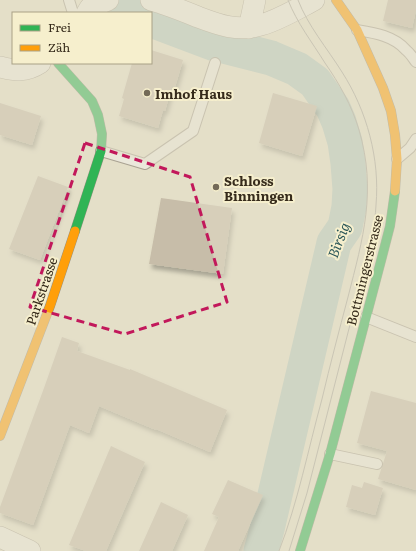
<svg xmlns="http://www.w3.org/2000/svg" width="416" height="551" font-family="Literata,serif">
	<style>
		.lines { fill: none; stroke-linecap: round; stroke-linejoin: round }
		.river { stroke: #b5c9be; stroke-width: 35 }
		.building { fill: #c7bda9; filter: url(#shadow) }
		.lane-casing { stroke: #a9a292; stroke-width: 12 }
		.street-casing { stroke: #a9a292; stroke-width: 22 }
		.fast-casing { stroke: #989282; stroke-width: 10 }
		.slow-casing { stroke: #989282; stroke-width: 10 }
		.lane { stroke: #ebe8db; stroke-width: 10 }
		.street { stroke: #ebe8db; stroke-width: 21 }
		.fast { stroke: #30b455; stroke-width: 9 }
		.slow { stroke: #ff9f0a; stroke-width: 9 }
		.tram { stroke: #aaa79c; stroke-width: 1 }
		.marked { fill: none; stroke: #c2185b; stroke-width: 3; stroke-dasharray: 8 5; stroke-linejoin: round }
		.poi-dot { fill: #736a58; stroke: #f6efcd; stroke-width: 1.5 }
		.labels { text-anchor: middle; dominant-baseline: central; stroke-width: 4; stroke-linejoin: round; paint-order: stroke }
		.poi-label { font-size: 13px; font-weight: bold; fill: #362b1b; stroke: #f6efcd; text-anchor: start }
		.street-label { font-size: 13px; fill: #362b1b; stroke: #f6efcd }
		.water-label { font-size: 14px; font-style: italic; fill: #295557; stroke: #f6efcd }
	</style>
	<defs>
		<filter id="shadow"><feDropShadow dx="2.5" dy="4.5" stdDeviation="2" flood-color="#0004"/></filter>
	</defs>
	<rect width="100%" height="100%" fill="#e4dfc8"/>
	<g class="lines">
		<!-- river -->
		<path class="river" d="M122 0 130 8 136 13
			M151 20 212 43 271 58 297 69 315 82 333 108 339 122 345 142 348 163 350 189 349 207 345 227 334 243 267 529 261 551"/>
	</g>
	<!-- building -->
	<path class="building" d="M388 0H416V10L412 28 383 21Z
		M151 50 183 60 175 87 172 86 165 111 163 110 158 128 119 116 124 99 122 98 132 63H151Z
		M273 93 317 106 302 156 259 143Z
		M0 103 41 116 32 145 0 135Z
		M38 176 68 187 40 260 9 249Z
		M161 198 232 208 223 274 149 264Z
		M62 337 79 343 77 351 130 370V369L227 410 210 452 156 429V430L99 406 89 433 70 425 33 525 0 513V507L44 388Z
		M371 391 416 403V490L378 479 387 451 357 443Z
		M111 446 145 462 106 551H86L69 545Z
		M228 480 263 495 238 551H204L219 517 212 514Z
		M364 482 383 488 375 515 346 507 352 485 362 488Z
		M161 502 188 515 172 551H139Z"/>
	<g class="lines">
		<!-- lane casing -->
		<g class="lane-casing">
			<path id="lane" d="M69 0 73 13
				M357 30C375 33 394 36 406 50 410 53 413 58 416 62
				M101 151 145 164 193 131 215 63
				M397 159 410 148 416 139
				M366 317 416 337
				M330 454 377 464"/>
		</g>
		<!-- street casing -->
		<g class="street-casing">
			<path id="street" d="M151 0 161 3C173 7 186 12 198 17 219 25 238 32 261 25 279 20 297 9 314 0
				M87 13 90 8 108 0
				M249 28 255 0
				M0 67C16 71 26 72 40 63
				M0 537 30 551"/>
		</g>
		<!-- fast casing -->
		<g class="fast-casing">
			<path id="fast" d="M58 63 92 101 98 115 102 134 101 151 75 231
				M300 551 330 454 382 257 390 226 395 191"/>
		</g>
		<!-- slow casing -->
		<g class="slow-casing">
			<path id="slow" d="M336 0 357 30 383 88 391 111 395 135 397 159 395 191
				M0 436 50 306 75 231"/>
		</g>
		<!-- lane -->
		<use href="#lane" class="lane"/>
		<!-- street -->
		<use href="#street" class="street"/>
		<!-- fast -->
		<use href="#fast" class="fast"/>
		<!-- slow -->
		<use href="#slow" class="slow"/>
		<!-- tram -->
		<path class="tram" d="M279 551C298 502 308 450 322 399 330 365 339 331 348 297 363 238 377 191 359 130 352 106 339 83 325 63 312 42 297 23 288 0
			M289 551 307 493 366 262C371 243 375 225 376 205 380 159 367 111 342 72 327 48 308 26 298 0"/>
	</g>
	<!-- marked area -->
	<path d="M0 0H416V551H0ZM85 143 190 177 227 302 125 334 30 307Z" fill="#e4dfc8" fill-opacity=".55" fill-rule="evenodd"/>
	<path class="marked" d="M85 143 190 177 227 302 125 334 30 307Z"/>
	<!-- markers -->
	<g class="poi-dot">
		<circle cx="147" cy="93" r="4"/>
		<circle cx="216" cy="187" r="4"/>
	</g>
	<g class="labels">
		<!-- poi labels -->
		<g class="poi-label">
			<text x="155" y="93">Imhof Haus</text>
			<text x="224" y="180">Schloss<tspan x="224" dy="15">Binningen</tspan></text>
		</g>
		<!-- street labels -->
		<g class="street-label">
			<text transform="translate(364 270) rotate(-76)">Bottmingerstrasse</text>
			<text transform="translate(41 291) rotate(-71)">Parkstrasse</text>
		</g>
		<!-- water labels -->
		<g class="water-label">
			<text transform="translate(338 240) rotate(-69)">Birsig</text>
		</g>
	</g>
	<!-- legend -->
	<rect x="12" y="12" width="140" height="52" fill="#f6efcd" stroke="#a9a186"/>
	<rect x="20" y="25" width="20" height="6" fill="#30b455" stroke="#a9a186"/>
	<text x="48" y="32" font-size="12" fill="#362b1b">Frei</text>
	<rect x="20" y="45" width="20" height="6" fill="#ff9f0a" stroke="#a9a186"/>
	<text x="48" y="52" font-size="12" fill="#362b1b">Zäh</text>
</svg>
